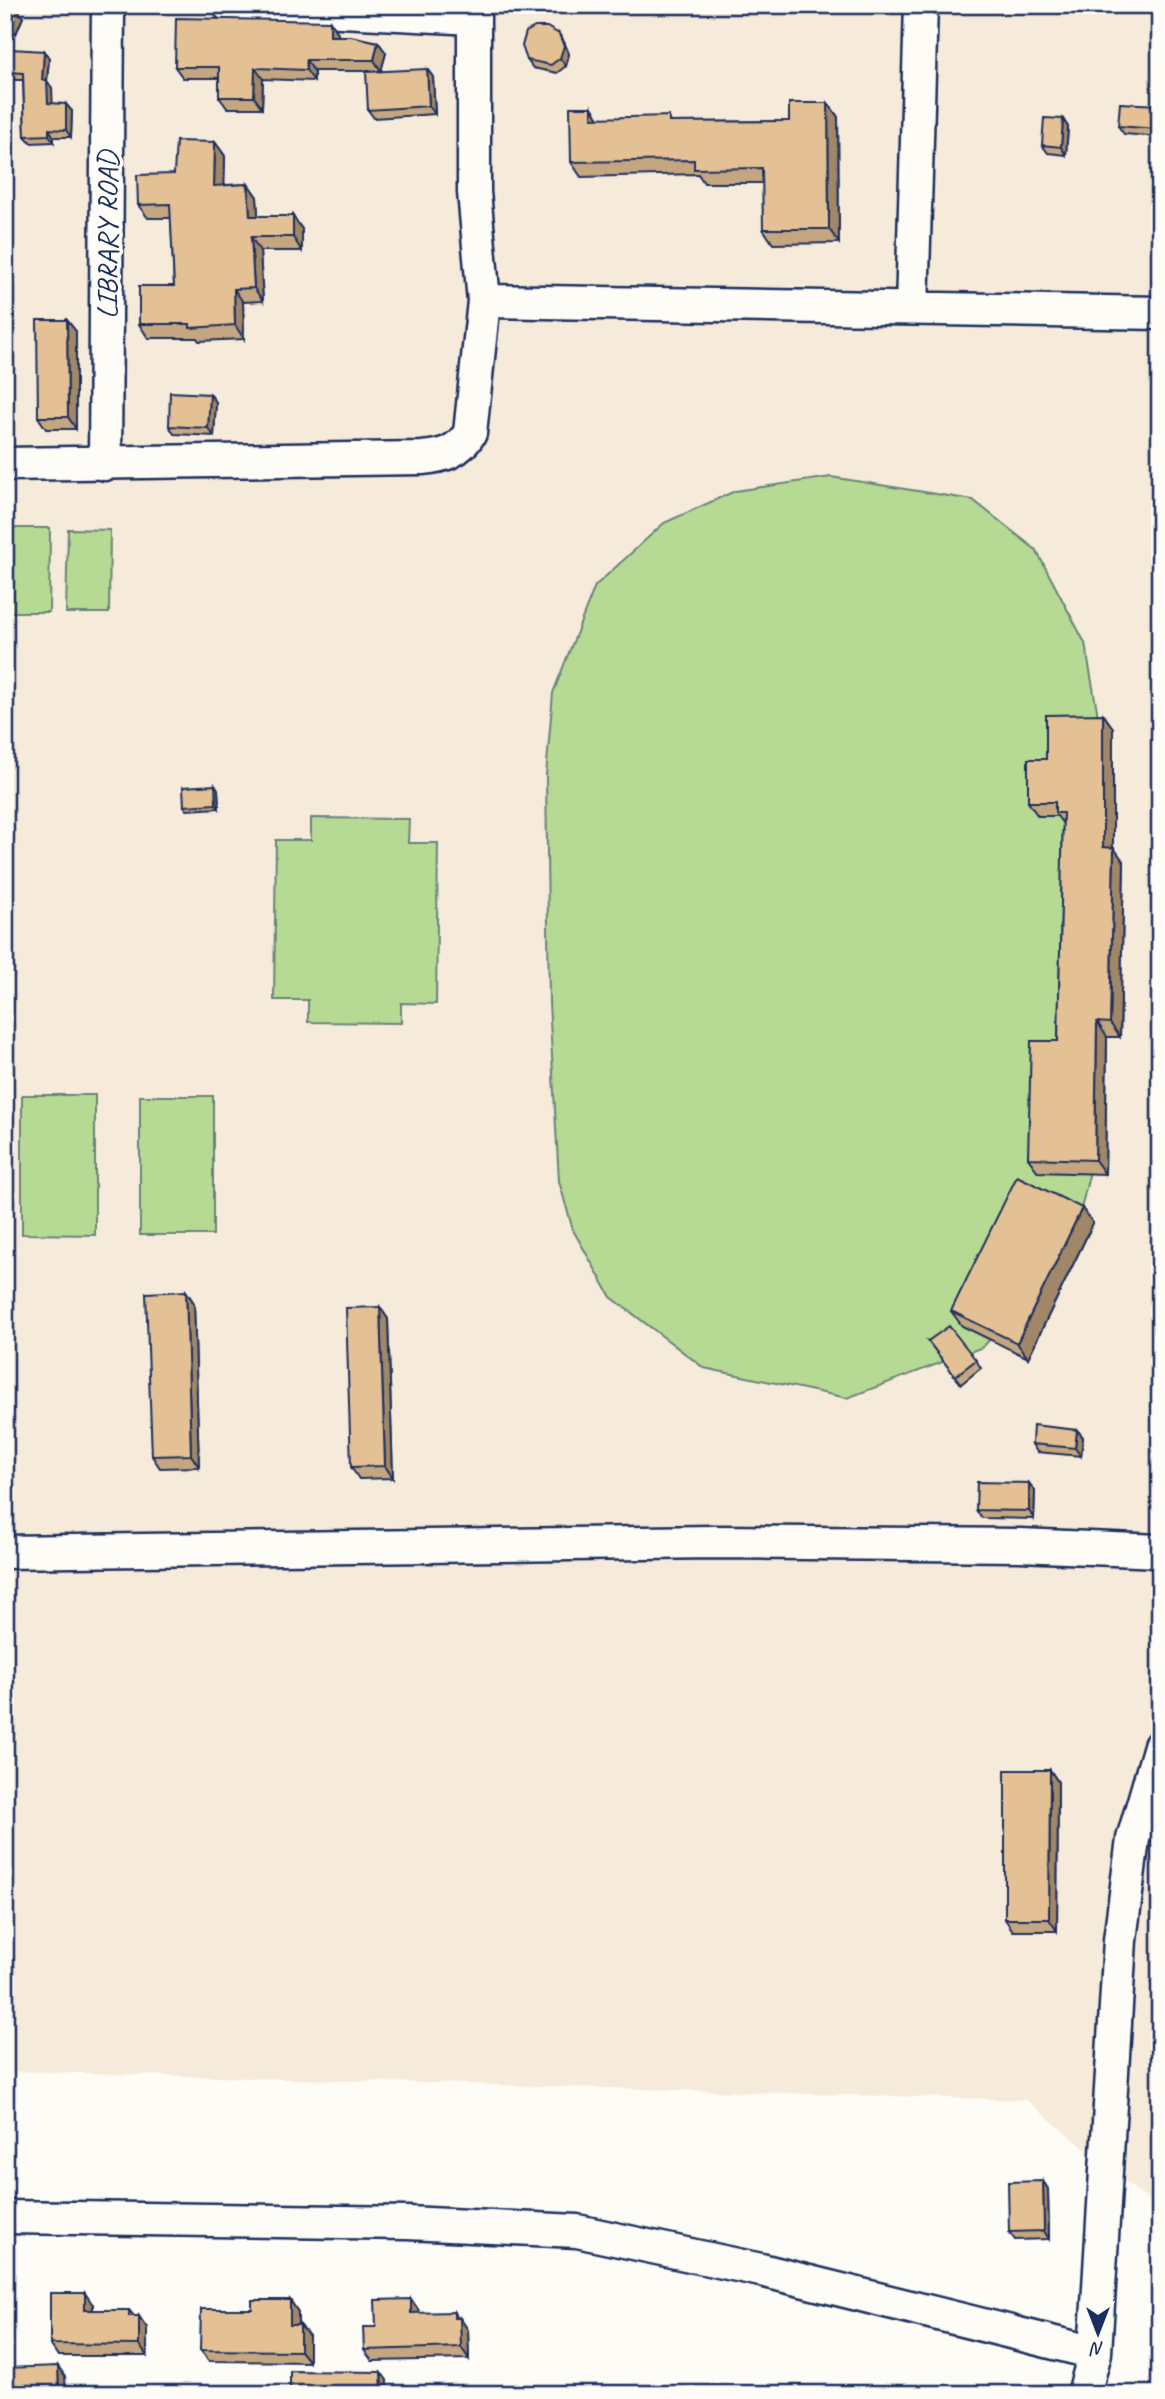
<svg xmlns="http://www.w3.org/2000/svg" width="1165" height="2399" font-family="Caveat,sans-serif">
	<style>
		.built { fill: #f6eada }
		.grass { fill: #b6da94; stroke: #688479; stroke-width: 2 }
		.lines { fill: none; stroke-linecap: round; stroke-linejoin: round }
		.minor-casing { stroke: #1b2f5e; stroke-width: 37 }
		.minor { stroke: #fdfcf7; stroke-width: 32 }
		.wall { fill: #c4a680; stroke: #1b2f5e; stroke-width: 2 }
		.shaded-wall { fill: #a08768; stroke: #1b2f5e; stroke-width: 2 }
		.building { fill: #e4c195; stroke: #1b2f5e; stroke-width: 2 }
		.labels { text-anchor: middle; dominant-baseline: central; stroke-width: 7; stroke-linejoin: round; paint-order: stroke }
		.street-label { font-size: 30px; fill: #1b2f5e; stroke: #fdfcf7 }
	</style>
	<rect width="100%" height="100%" fill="#fdfcf7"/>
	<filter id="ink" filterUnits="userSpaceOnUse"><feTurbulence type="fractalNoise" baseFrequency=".0143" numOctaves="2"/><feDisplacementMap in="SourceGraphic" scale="14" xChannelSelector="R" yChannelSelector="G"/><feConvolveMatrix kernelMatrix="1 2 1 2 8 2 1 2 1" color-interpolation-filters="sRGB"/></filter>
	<g filter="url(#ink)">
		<!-- built -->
		<path class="built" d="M5 5H1160V2210L1026 2100 5 2071Z"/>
		<!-- grass -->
		<path class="grass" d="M831 477 973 500 1036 550 1085 643 1097 710V1142L1071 1251 983 1347 847 1398 704 1368 611 1297 573 1230 559 1181 549 1003 546 775 553 693 595 586 664 523 735 491Z
			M7 528H50L49 612H6Z
			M68 529 110 530 109 613H66Z
			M311 818 409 819 408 843H438L436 1004 401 1003V1023L308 1022V1000H274L276 840H311Z
			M22 1095H95V1235L22 1234Z
			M140 1096H213V1235H140Z"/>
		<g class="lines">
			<!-- minor casing -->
			<g class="minor-casing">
				<path id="minor" d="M229 5 474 18
					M484 301 1160 313
					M912 308 921 5
					M5 464 422 458C444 456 458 452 470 433L484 301 474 192V5
					M105 464 108 5
					M5 1552 714 1542 1020 1545 1160 1551
					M5 2217 407 2223 577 2231 761 2270 1095 2353
					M1084 2394 1095 2353 1120 1940 1133 1839 1160 1746"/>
			</g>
			<!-- minor -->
			<use href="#minor" class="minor"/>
		</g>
		<!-- wall -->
		<path class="wall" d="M5 5 23 17 16 34 5 30Z
			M330 21 338 33V36L378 42 386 53 381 71H314V81L263 79 262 108H227L219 97V78H183L175 67Z
			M559 34 564 42 569 54 566 66 557 73 533 68 527 60Z
			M44 51 49 58 47 81 52 88V103L72 111 71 137H54V142L31 143 25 136 23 80H15L10 72Z
			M427 69 433 77 435 114 374 118 368 110Z
			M828 103 838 117 839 243 773 244 763 229V183H704L698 174 581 177 571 162 599 118 673 122 789 121Z
			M1160 107V137L1124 134 1118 126Z
			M1063 119 1068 127 1066 155 1048 153 1042 145Z
			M215 142 225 156 224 185 248 184 257 197 258 216 302 229V251H260L263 301 243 302 244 339 199 341 197 338H148L139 324 174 286 171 218H148L138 205 174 174Z
			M76 331V429H46L38 417Z
			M210 394 216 402 214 436 174 434 169 426Z
			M1103 714 1113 728V848L1124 862 1120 1037H1107L1105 1174 1038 1172 1028 1158 1058 1041 1063 824 1057 816H1038L1028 802 1046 759Z
			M215 785 218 789 219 808 187 810 184 806Z
			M1082 1208 1093 1223 1028 1358 962 1326 951 1311Z
			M186 1291 194 1303 199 1467 160 1468 152 1456Z
			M380 1307 388 1319 393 1478 359 1479 351 1467Z
			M928 1341 976 1360 981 1368 961 1384Z
			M1077 1430 1083 1437 1081 1456 1037 1452 1032 1444Z
			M1029 1483 1035 1491 1034 1519 982 1518 976 1510Z
			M1050 1770 1058 1782 1057 1931H1013L1005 1919Z
			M1043 2181 1048 2189 1049 2239 1015 2240 1009 2232Z
			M411 2299 419 2311V2313L460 2318 468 2330 469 2359 372 2361 364 2350 376 2327Z
			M290 2300 298 2312V2325H300L309 2336V2362L209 2361 200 2350 252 2309Z
			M93 2305V2310H129L134 2316 147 2328V2356H58L50 2344Z"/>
		<!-- shaded-wall -->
		<path class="shaded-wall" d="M5 5H15L23 17 16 34 5 19Z
			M330 21 338 33V47L330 36Z
			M559 34 564 42 569 54 566 66 560 58Z
			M378 42 386 53 381 71 374 60Z
			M44 51 49 58 47 81 52 88 53 111 48 103 42 80Z
			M306 60 314 71V81L306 70Z
			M255 68 263 79 262 108 254 97Z
			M427 69 433 77 435 114 429 106Z
			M828 103 838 117 839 243 829 229Z
			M66 104 72 111 71 137 66 130Z
			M1158 105 1160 107V133L1157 129Z
			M592 107 601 121 592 118Z
			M1063 119 1068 127 1066 155 1061 147Z
			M49 129 54 137V142L49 135Z
			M215 142 225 156 224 199 214 186Z
			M248 184 257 197 259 229 250 216Z
			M293 216 302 229V251L293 237Z
			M251 237 260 251 263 301 254 288Z
			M234 289 243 302 244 339 235 325Z
			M67 320 76 331V429L68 417Z
			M210 394 216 402 214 436 208 428Z
			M1103 714 1113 728V862L1103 847Z
			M215 785 218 789 219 808 216 804Z
			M1114 848 1124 862 1120 1037 1110 1023Z
			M1097 1022 1107 1037 1105 1174 1095 1160Z
			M1082 1208 1093 1223 1028 1358 1017 1343Z
			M186 1291 194 1303 199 1467 191 1455Z
			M380 1307 388 1319 393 1478 385 1466Z
			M1077 1430 1083 1437 1081 1456 1075 1448Z
			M1029 1483 1035 1491 1034 1519 1029 1511Z
			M1050 1770 1058 1782 1057 1931 1049 1919Z
			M1043 2181 1048 2189 1049 2239 1044 2231Z
			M85 2293 93 2305V2321L85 2310Z
			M411 2299 419 2311 420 2324 411 2313Z
			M290 2300 298 2312V2336L290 2325Z
			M454 2312 460 2321V2318L468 2330 469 2359 461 2347 454 2318Z
			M139 2316 147 2328V2356L139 2345Z
			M300 2325 309 2336V2362L300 2351Z
			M58 2366 65 2376 66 2394H59Z
			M381 2372 387 2380V2394H382Z"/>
		<!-- building -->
		<path class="building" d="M176 18 330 21V36H351L378 42 374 60H306V70L255 68 254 97H219V67H175Z
			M535 27H547L559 34 564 46 560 58 551 65 527 60 522 46 526 32Z
			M11 49 44 51 42 80H47L48 103 66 104V130L49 129V135L25 136 23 73 10 72Z
			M427 69 429 106 368 110 366 72Z
			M789 103H828L829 229H763L762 168 694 169V160L571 162 570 107H592V118L669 116V122L789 121Z
			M1120 103 1158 105 1157 129 1118 126Z
			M1044 118 1063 119 1061 147 1042 145Z
			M176 141 215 142 214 186 248 184 250 216H293V237H251L254 288 234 289 235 325 190 328V324H139V286H174L170 204 138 205 137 175 174 174Z
			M37 320H67L68 417H38Z
			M170 392 210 394 208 428 169 426Z
			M1103 714V847L1114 848 1110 1023 1097 1022 1095 1160 1028 1158 1031 1041H1058L1063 813H1055V802H1028V759H1046V715Z
			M215 785 216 804 184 806 183 787Z
			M1017 1176 1082 1208 1017 1343 951 1311Z
			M186 1291 191 1455 152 1456 146 1293Z
			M380 1307 385 1466 351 1467 346 1308Z
			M949 1326 976 1360 955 1376 928 1341Z
			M1033 1425 1077 1430 1075 1448 1032 1444Z
			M977 1482 1029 1483V1511L976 1510Z
			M1005 1770H1050L1049 1919H1005Z
			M1043 2181 1044 2231 1009 2232 1008 2182Z
			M50 2293H85V2310H129V2316H139V2345L50 2344Z
			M411 2299V2313L454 2312V2318H460L461 2347 364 2350 363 2327H376L375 2300Z
			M252 2300H290V2325H300V2351L200 2350 201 2309H252Z
			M58 2366 59 2394H5V2368Z
			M290 2371 381 2372 382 2394H290Z"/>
	</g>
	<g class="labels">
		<!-- street labels -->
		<g class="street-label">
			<text transform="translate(107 235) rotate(-90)">LIBRARY ROAD</text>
		</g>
	</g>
	<!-- margin -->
	<rect width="1165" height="2399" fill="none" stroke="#fdfcf7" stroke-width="28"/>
	<rect x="14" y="14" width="1137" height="2371" fill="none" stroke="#1b2f5e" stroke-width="2.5" filter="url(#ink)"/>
	<!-- north arrow -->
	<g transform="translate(1098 2333) rotate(180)" stroke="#fdfcf7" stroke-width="5" paint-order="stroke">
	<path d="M0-5L12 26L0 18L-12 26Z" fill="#1b2f5e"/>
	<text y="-10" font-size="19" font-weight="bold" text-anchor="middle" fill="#1b2f5e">N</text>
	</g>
</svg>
